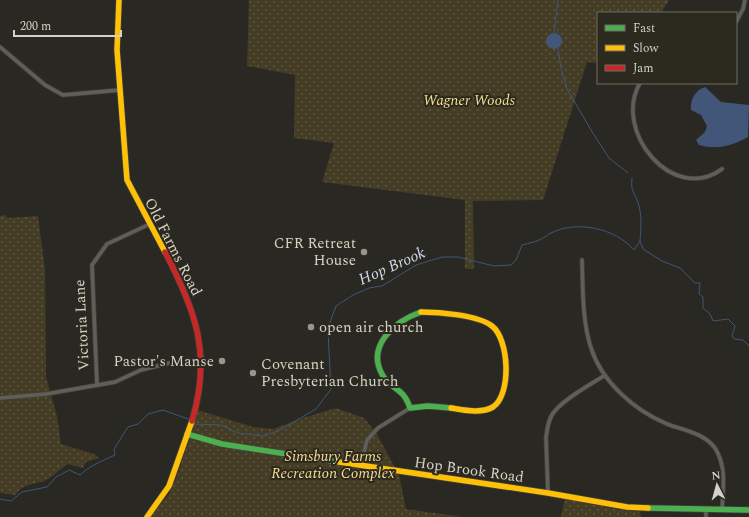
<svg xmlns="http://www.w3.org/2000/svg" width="749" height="517" font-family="Spectral,serif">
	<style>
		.park { fill: url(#park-dots) }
		.water { fill: #415678 }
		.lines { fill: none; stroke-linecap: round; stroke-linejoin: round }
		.stream { stroke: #415678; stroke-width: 1 }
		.street-casing { stroke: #44423e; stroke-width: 5 }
		.fast-casing { stroke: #44423e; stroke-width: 7 }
		.slow-casing { stroke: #44423e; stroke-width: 7 }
		.jam-casing { stroke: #44423e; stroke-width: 7 }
		.street { stroke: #5f5e59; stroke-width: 3.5 }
		.fast { stroke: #4caf50; stroke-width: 5.5 }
		.slow { stroke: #ffc107; stroke-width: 5.5 }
		.jam { stroke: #c62828; stroke-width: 5.5 }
		.poi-dot { fill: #989690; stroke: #2c291f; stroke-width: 1.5 }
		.labels { text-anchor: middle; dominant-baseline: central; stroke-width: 4; stroke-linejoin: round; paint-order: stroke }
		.park-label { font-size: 15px; font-style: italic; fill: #f9dc90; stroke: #2c291f }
		.poi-label { font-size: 15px; fill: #d3d1cb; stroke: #2c291f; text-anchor: end }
		.street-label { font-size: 15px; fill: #d3d1cb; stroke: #2c291f }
		.water-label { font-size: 16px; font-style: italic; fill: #cadaf4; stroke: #2c291f }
	</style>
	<defs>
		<pattern id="park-dots" width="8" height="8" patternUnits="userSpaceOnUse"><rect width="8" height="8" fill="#453c25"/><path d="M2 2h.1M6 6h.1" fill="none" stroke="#5f5743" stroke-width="1.8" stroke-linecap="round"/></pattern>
	</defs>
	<rect width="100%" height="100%" fill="#292822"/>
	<!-- park -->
	<path class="park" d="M249 0H669L661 13H598V63L587 62 543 200 473 201 474 269H465V200L322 182 334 143 294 138 295 75 247 66Z
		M5 215 8 218 38 216 45 270 46 377 57 416 61 444 94 454 99 458 86 462 83 468 68 464C60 469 53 477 44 481 35 484 20 485 16 495L0 493V216Z
		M336 408 364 418 377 434 399 475 406 509 463 517H150L169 494 178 473 198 410 253 427 273 429 303 418Z
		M565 498 621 510 640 511 641 517H561Z"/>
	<!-- water -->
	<path class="water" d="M546 41a8 8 0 1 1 16 0a8 8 0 1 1-16 0Z
		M705 87 721 102 749 105 748 137C732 146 717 150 699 145L696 140 705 132 707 126 701 115 691 110C690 100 695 90 705 87Z"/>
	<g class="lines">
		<!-- stream -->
		<path class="stream" d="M554 33 558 0
			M558 48 561 68 567 89 594 135 609 158 628 173
			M632 178C630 193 636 193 639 206 642 217 641 229 640 241
			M194 424 221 425 238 433 263 436 278 431 316 409 331 389 328 332 330 322 336 306 353 295 369 288 382 286 416 265 442 257H458L494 266 511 265 516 260 522 245C529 243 537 242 543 238 546 237 548 234 551 233 577 220 615 228 634 250L640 241 643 249 662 261 680 268 695 283H700L699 294 703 297V308L710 314 713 321 728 319 735 326 732 336 734 339 743 340 749 346
			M0 499 11 501 22 492 47 487 56 477 69 470 80 475C89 466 102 461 115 455L114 449 128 427 138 424 148 414 163 410 188 419"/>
		<!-- street casing -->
		<g class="street-casing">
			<path id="street" d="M736 22 743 9 745 0
				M0 47 45 85 63 95 120 90
				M640 83C612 131 673 205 722 169
				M582 260C583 289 582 320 591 348 602 382 634 410 667 424 683 430 704 433 715 448 727 467 723 489 722 510
				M97 385 92 265 107 244 150 224
				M0 398 46 394 115 382 141 370 174 362 194 361 202 357
				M361 465 367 440 378 428 410 408
				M548 493 546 438C547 430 548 419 554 412 565 398 590 385 605 375
				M706 517V510"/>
		</g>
		<!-- fast casing -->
		<g class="fast-casing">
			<path id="fast" d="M421 312C395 321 365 346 383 376 392 390 403 387 410 408L428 406 451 408
				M187 434 222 444 339 462
				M648 508 749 510"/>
		</g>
		<!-- slow casing -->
		<g class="slow-casing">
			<path id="slow" d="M119 0 117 50 127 180 165 252
				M421 312C439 312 478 315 492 326 509 339 512 394 493 407 481 414 464 410 451 408
				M339 462 548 493 627 507 648 508
				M147 517 169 486 192 421"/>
		</g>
		<!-- jam casing -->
		<g class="jam-casing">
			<path id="jam" d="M165 252C196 311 212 355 192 421"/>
		</g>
		<!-- street -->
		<use href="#street" class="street"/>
		<!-- fast -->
		<use href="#fast" class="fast"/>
		<!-- slow -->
		<use href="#slow" class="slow"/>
		<!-- jam -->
		<use href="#jam" class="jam"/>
	</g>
	<!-- markers -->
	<g class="poi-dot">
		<circle cx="364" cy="252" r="4"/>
		<circle cx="311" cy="327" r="4"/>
		<circle cx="222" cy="361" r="4"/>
		<circle cx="253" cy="373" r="4"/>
	</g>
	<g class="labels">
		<!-- park labels -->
		<g class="park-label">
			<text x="469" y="100">Wagner Woods</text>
			<text x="333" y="456">Simsbury Farms<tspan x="333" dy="17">Recreation Complex</tspan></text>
		</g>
		<!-- poi labels -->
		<g class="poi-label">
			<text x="356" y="243">CFR Retreat<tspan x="356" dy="17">House</tspan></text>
			<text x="319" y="327" text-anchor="start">open air church</text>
			<text x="214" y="361">Pastor's Manse</text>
			<text x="261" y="364" text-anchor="start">Covenant<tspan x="261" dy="17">Presbyterian Church</tspan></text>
		</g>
		<!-- street labels -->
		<g class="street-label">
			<text transform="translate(173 247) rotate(63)">Old Farms Road</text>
			<text transform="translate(82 325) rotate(-93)">Victoria Lane</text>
			<text transform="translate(469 470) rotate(8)">Hop Brook Road</text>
		</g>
		<!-- water labels -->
		<g class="water-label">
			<text transform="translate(392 266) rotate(-24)">Hop Brook</text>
		</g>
	</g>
	<!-- legend -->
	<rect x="597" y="12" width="140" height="72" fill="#2c291f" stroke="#6f6c64"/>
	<rect x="605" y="25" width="20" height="6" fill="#4caf50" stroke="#6f6c64"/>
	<text x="633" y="32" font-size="12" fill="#d3d1cb">Fast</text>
	<rect x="605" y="45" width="20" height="6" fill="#ffc107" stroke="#6f6c64"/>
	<text x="633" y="52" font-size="12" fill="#d3d1cb">Slow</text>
	<rect x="605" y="65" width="20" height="6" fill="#c62828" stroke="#6f6c64"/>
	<text x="633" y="72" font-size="12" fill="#d3d1cb">Jam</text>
	<!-- north arrow -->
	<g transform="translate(717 485) rotate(354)" stroke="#2c291f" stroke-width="3" paint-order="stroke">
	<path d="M0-3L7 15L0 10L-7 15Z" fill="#d3d1cb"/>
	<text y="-6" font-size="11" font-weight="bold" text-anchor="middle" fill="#d3d1cb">N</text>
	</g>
	<!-- scale -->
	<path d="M14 30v6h107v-6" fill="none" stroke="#d3d1cb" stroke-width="2"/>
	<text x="20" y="30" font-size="12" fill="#d3d1cb" stroke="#2c291f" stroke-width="3" paint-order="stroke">200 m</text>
</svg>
